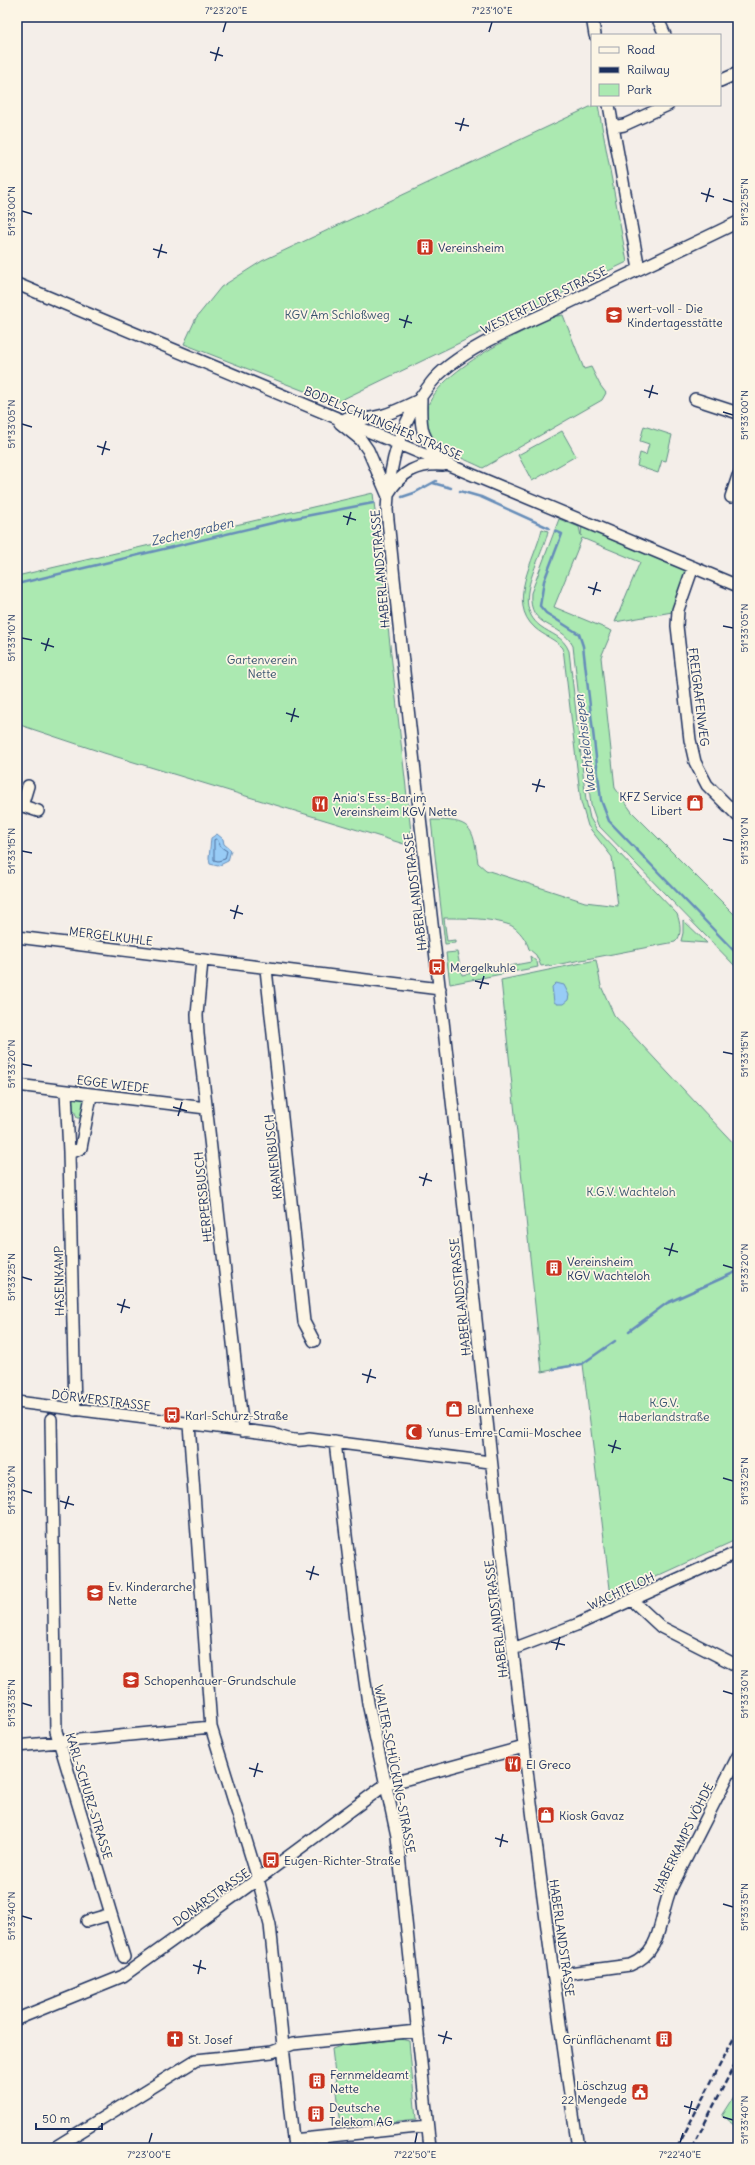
<svg xmlns="http://www.w3.org/2000/svg" width="755" height="2165" font-family="Delius,sans-serif">
	<style>
		.green { fill: #abe9b1; stroke: #638c88 }
		.water { fill: #98ccf6; stroke: #668db9 }
		.lines { fill: none; stroke-linecap: round; stroke-linejoin: round }
		.shore { stroke: #4d6e9b; stroke-width: 1 }
		.stream { stroke: #668db9; stroke-width: 2.5 }
		.minor-casing { stroke: #1b2f5e; stroke-width: 14 }
		.minor { stroke: #fcf5e5; stroke-width: 11 }
		.rail { stroke: #1b2f5e; stroke-width: 2.5; stroke-dasharray: 6 3; stroke-linecap: butt }
		.ticks { fill: none; stroke: #1b2f5e; stroke-width: 1.5 }
		.labels { text-anchor: middle; dominant-baseline: central; stroke-width: 3.5; stroke-linejoin: round; paint-order: stroke }
		.poi-label { font-size: 12px; fill: #1b2f5e; stroke: #fcf5e5; text-anchor: start }
		.street-label { font-size: 12px; fill: #1b2f5e; stroke: #fcf5e5 }
		.park-label { font-size: 12px; fill: #38546f; stroke: #fcf5e5 }
		.water-label { font-size: 13px; font-style: italic; fill: #3a5684; stroke: #fcf5e5 }
		.neatline { fill: none; stroke: #1b2f5e; stroke-width: 1.5 }
		.ticks-label { font-size: 10px; text-anchor: middle; fill: #1b2f5e }
	</style>
	<rect width="100%" height="100%" fill="#f4eee9"/>
	<filter id="ink" filterUnits="userSpaceOnUse"><feTurbulence type="fractalNoise" baseFrequency=".025" numOctaves="2"/><feDisplacementMap in="SourceGraphic" scale="8" xChannelSelector="R" yChannelSelector="G"/><feConvolveMatrix kernelMatrix="1 2 1 2 8 2 1 2 1" color-interpolation-filters="sRGB"/></filter>
	<g filter="url(#ink)">
		<!-- green -->
		<path class="green" d="M594 105H598L627 262 335 403 184 344 196 318 221 287 262 261Z
			M563 315 584 369 591 367 600 385 606 393 602 400 483 468C468 460 437 450 429 435 402 384 519 334 552 317Z
			M644 426 672 435 666 461 662 460 658 473 637 466 640 453 646 455 649 444 640 441Z
			M562 431 576 456 532 481 518 455Z
			M373 493 411 832 404 844 104 753 17 724V576Z
			M559 519 579 527 581 536 582 521 693 567 678 611 615 622 640 562 582 538 554 607 612 631 601 657 615 788 632 812 738 918V969L598 825 591 805 573 646C561 621 528 630 531 593Z
			M542 529 548 531C542 560 510 602 540 626 552 635 563 636 569 651L586 800 590 818 597 830 677 914C680 922 683 936 675 942L550 966 549 965 541 966 536 955 529 949C527 941 519 929 510 925 490 918 465 918 444 918L447 941 455 940V943L445 944 431 820C471 820 473 825 478 863L486 870 585 902 618 906 612 857 588 826 581 802 563 648C555 639 544 636 535 628 506 602 535 560 542 529Z
			M683 920 707 943 681 941 683 933Z
			M457 952 462 975 531 962 530 956 537 962 538 967 450 984 446 953Z
			M596 960 601 986 614 1015 738 1148V1539L611 1597 583 1364 542 1372 501 980Z
			M75 1096 83 1098 85 1101 84 1118H77L74 1110H70L72 1098Z
			M401 2039 409 2041 416 2119 365 2125 364 2119 349 2121V2125L341 2126 332 2049 344 2045Z
			M738 2091V2128L722 2116Z"/>
		<!-- water -->
		<path class="water" d="M217 834 223 839 224 844 231 850 228 861 218 866 210 864 209 858 211 838Z
			M556 983 564 985 569 995 568 1000 563 1004H557L554 1002 552 987Z"/>
		<g class="lines">
			<!-- shore -->
			<path class="shore" d="M217 839 221 847 227 851 225 859 218 861 214 860V840Z"/>
			<!-- stream -->
			<path class="stream" d="M433 483 451 488
				M460 491 481 497 549 528
				M402 497 414 493 436 481
				M555 531 562 534 544 581 540 606 546 613 579 634 583 646 601 800 609 821 738 955
				M17 584 285 520 373 503
				M629 1331 667 1303 738 1271
				M553 1369 582 1364 615 1341"/>
			<!-- minor casing -->
			<g class="minor-casing">
				<path id="minor" d="M592 17 595 35
					M657 17 665 35
					M720 81 738 73
					M609 105 639 269
					M613 127 624 125 668 105
					M17 284 738 586
					M695 399 738 413
					M421 400C420 428 421 440 443 458
					M347 418C376 422 396 411 421 399
					M340 423 361 440 368 450 387 494
					M388 494C401 472 418 463 443 465
					M731 497 738 476
					M693 567 678 610 677 626 690 740 695 762 707 785 738 816
					M17 804 38 811
					M22 806 28 786
					M17 937 440 989
					M202 961 197 1015 198 1034 243 1431
					M266 969 304 1322 314 1341
					M17 1085 206 1108
					M66 1092 69 1152 75 1151 81 1148 91 1096
					M69 1152 75 1410
					M17 1402 274 1434C285 1439 297 1442 309 1439L490 1462
					M51 1419 56 1731 124 1957
					M189 1424 211 1727 258 1879 270 1925 294 2148
					M335 1442 356 1620 368 1703 397 1836 430 2148
					M632 1600 661 1627 738 1666
					M513 1649 576 1625 738 1552
					M17 1746 211 1727
					M87 1921 111 1914
					M554 1975 630 1965C664 1951 658 1918 671 1888L738 1756
					M17 2019 123 1976 258 1879 385 1785 524 1747
					M293 2140 427 2126
					M54 2148 196 2060 272 2052 293 2044 417 2031
					M578 2148C532 1842 499 1534 466 1227 440 988 411 749 387 510 389 462 400 422 431 383 456 351 523 324 560 307 619 278 679 251 738 222"/>
			</g>
			<!-- minor -->
			<use href="#minor" class="minor"/>
			<!-- rail -->
			<path class="rail" d="M677 2148 738 2030
				M692 2148 738 2058"/>
		</g>
	</g>
	<!-- ticks -->
	<path class="ticks" d="M223 32 226 22M489 32 492 22M210 52 223 56M215 61 219 47M455 123 469 126M460 131 464 118M701 193 714 197M723 199 733 202M706 202 710 188M22 211 32 214M153 249 167 253M158 258 162 244M399 319 412 323M404 328 408 315M644 390 658 394M649 398 653 385M723 412 733 415M22 424 32 427M97 446 110 450M102 455 106 441M343 516 356 520M347 525 351 512M588 587 601 591M593 595 597 582M723 626 733 628M22 638 32 640M41 643 54 647M45 651 49 638M286 713 299 717M291 722 295 708M532 784 545 787M536 792 540 779M723 839 733 841M22 851 32 853M230 910 243 914M234 919 238 905M475 981 489 984M480 989 484 976M723 1052 733 1054M22 1064 32 1066M173 1107 187 1111M178 1116 182 1102M419 1177 432 1181M423 1186 427 1173M664 1248 678 1252M669 1256 673 1243M723 1265 733 1268M22 1277 32 1280M117 1304 130 1308M121 1313 125 1299M362 1374 376 1378M367 1383 371 1369M608 1445 621 1449M612 1453 616 1440M723 1478 733 1481M22 1490 32 1493M60 1501 74 1505M65 1509 69 1496M306 1571 319 1575M310 1580 314 1566M551 1642 565 1645M556 1650 560 1637M723 1691 733 1694M22 1703 32 1706M249 1768 263 1772M254 1777 258 1763M495 1838 508 1842M500 1847 503 1834M723 1904 733 1907M22 1916 32 1919M193 1965 206 1969M198 1974 201 1960M438 2035 452 2039M443 2044 447 2031M684 2106 697 2110M689 2114 692 2101M723 2117 733 2120M149 2143 152 2133M415 2143 417 2133M680 2143 683 2133"/>
	<!-- icons -->
	<defs>
		<g id="building-square" transform="scale(0.9)"><rect x="-9" y="-9" width="18" height="18" rx="4" fill="#c8321e" stroke="#fcf5e5"/><path d="M-4-6H4V6H1V3H-1V6H-4ZM-2.5-4.3h1.7v1.8h-1.7ZM.8-4.3h1.7v1.8H.8ZM-2.5-1h1.7V.8h-1.7ZM.8-1h1.7V.8H.8Z" fill="#fff"/></g>
		<g id="school-square" transform="scale(0.9)"><rect x="-9" y="-9" width="18" height="18" rx="4" fill="#c8321e" stroke="#fcf5e5"/><path d="M0-5L7-2L0 1L-7-2ZM-4 1L0 2.5L4 1V4Q0 6-4 4Z" fill="#fff"/></g>
		<g id="shop-square" transform="scale(0.9)"><rect x="-9" y="-9" width="18" height="18" rx="4" fill="#c8321e" stroke="#fcf5e5"/><path d="M-5-2.5h2.3a2.7 3.5 0 0 1 5.4 0H5L5.5 6h-11ZM-1.5-2.5h3a1.5 2.3 0 0 0-3 0Z" fill="#fff"/></g>
		<g id="restaurant-square" transform="scale(0.9)"><rect x="-9" y="-9" width="18" height="18" rx="4" fill="#c8321e" stroke="#fcf5e5"/><path d="M-5-6h1v4h1v-4h1v4h1v-4h1v5L-1.5 .5V6h-2V.5L-5-1ZM5-6V6H3V1.5H1.5Q1.5-4 5-6Z" fill="#fff"/></g>
		<g id="bus-square" transform="scale(0.9)"><rect x="-9" y="-9" width="18" height="18" rx="4" fill="#c8321e" stroke="#fcf5e5"/><path d="M-5-6H5V4H4V6H2V4H-2V6H-4V4H-5ZM-3.5-4V0h7V-4ZM-3.5 1.2v1.5H-2V1.2ZM2 1.2v1.5H3.5V1.2Z" fill="#fff"/></g>
		<g id="mosque-square" transform="scale(0.9)"><rect x="-9" y="-9" width="18" height="18" rx="4" fill="#c8321e" stroke="#fcf5e5"/><path d="M3.5-4.9A6 6 0 1 0 3.5 4.9A5 5 0 1 1 3.5-4.9Z" fill="#fff"/></g>
		<g id="church-square" transform="scale(0.9)"><rect x="-9" y="-9" width="18" height="18" rx="4" fill="#c8321e" stroke="#fcf5e5"/><path d="M-1.2-6h2.4v3.5h3.3v2.4h-3.3V6h-2.4V-.1h-3.3v-2.4h3.3Z" fill="#fff"/></g>
		<g id="civic-square" transform="scale(0.9)"><rect x="-9" y="-9" width="18" height="18" rx="4" fill="#c8321e" stroke="#fcf5e5"/><path d="M-.6-6.5H3V-4.5H.6V-3L4-1V1h2V6H-6V1h2V-1L-.6-3ZM-1.2 2.5V6h2.4V2.5Z" fill="#fff"/></g>
	</defs>
	<g fill-rule="evenodd">
		<use href="#building-square" x="425" y="247"/>
		<use href="#school-square" x="614" y="315"/>
		<use href="#shop-square" x="695" y="803"/>
		<use href="#restaurant-square" x="320" y="804"/>
		<use href="#bus-square" x="437" y="967"/>
		<use href="#building-square" x="554" y="1268"/>
		<use href="#shop-square" x="454" y="1409"/>
		<use href="#bus-square" x="172" y="1415"/>
		<use href="#mosque-square" x="414" y="1432"/>
		<use href="#school-square" x="95" y="1593"/>
		<use href="#school-square" x="131" y="1680"/>
		<use href="#restaurant-square" x="513" y="1764"/>
		<use href="#shop-square" x="546" y="1815"/>
		<use href="#bus-square" x="271" y="1860"/>
		<use href="#church-square" x="175" y="2039"/>
		<use href="#building-square" x="664" y="2039"/>
		<use href="#building-square" x="317" y="2081"/>
		<use href="#civic-square" x="640" y="2092"/>
		<use href="#building-square" x="316" y="2114"/>
	</g>
	<g class="labels">
		<!-- poi labels -->
		<g class="poi-label">
			<text x="438" y="247">Vereinsheim</text>
			<text x="627" y="308">wert-voll - Die<tspan x="627" dy="14">Kindertagesstätte</tspan></text>
			<text x="682" y="796" text-anchor="end">KFZ Service<tspan x="682" dy="14">Libert</tspan></text>
			<text x="333" y="797">Ania's Ess-Bar im<tspan x="333" dy="14">Vereinsheim KGV Nette</tspan></text>
			<text x="450" y="967">Mergelkuhle</text>
			<text x="567" y="1261">Vereinsheim<tspan x="567" dy="14">KGV Wachteloh</tspan></text>
			<text x="467" y="1409">Blumenhexe</text>
			<text x="185" y="1415">Karl-Schurz-Straße</text>
			<text x="427" y="1432">Yunus-Emre-Camii-Moschee</text>
			<text x="108" y="1586">Ev. Kinderarche<tspan x="108" dy="14">Nette</tspan></text>
			<text x="144" y="1680">Schopenhauer-Grundschule</text>
			<text x="526" y="1764">El Greco</text>
			<text x="559" y="1815">Kiosk Gavaz</text>
			<text x="284" y="1860">Eugen-Richter-Straße</text>
			<text x="188" y="2039">St. Josef</text>
			<text x="651" y="2039" text-anchor="end">Grünflächenamt</text>
			<text x="330" y="2074">Fernmeldeamt<tspan x="330" dy="14">Nette</tspan></text>
			<text x="627" y="2085" text-anchor="end">Löschzug<tspan x="627" dy="14">22 Mengede</tspan></text>
			<text x="329" y="2107">Deutsche<tspan x="329" dy="14">Telekom AG</tspan></text>
		</g>
		<!-- street labels -->
		<g class="street-label">
			<text transform="translate(544 300) rotate(-26)">WESTERFILDER STRASSE</text>
			<text transform="translate(383 423) rotate(23)">BODELSCHWINGHER STRASSE</text>
			<text transform="translate(380 569) rotate(-95)">HABERLANDSTRASSE</text>
			<text transform="translate(699 697) rotate(83)">FREIGRAFENWEG</text>
			<text transform="translate(415 892) rotate(-97)">HABERLANDSTRASSE</text>
			<text transform="translate(111 936) rotate(7)">MERGELKUHLE</text>
			<text transform="translate(113 1084) rotate(7)">EGGE WIEDE</text>
			<text transform="translate(273 1157) rotate(-96)">KRANENBUSCH</text>
			<text transform="translate(203 1197) rotate(-96)">HERPERSBUSCH</text>
			<text transform="translate(59 1281) rotate(-91)">HASENKAMP</text>
			<text transform="translate(460 1297) rotate(-96)">HABERLANDSTRASSE</text>
			<text transform="translate(101 1400) rotate(7)">DÖRWERSTRASSE</text>
			<text transform="translate(621 1591) rotate(-25)">WACHTELOH</text>
			<text transform="translate(496 1619) rotate(-97)">HABERLANDSTRASSE</text>
			<text transform="translate(395 1769) rotate(79)">WALTER-SCHÜCKING-STRASSE</text>
			<text transform="translate(89 1796) rotate(73)">KARL-SCHURZ-STRASSE</text>
			<text transform="translate(683 1838) rotate(-64)">HABERKAMPS VÖHDE</text>
			<text transform="translate(211 1897) rotate(-35)">DONARSTRASSE</text>
			<text transform="translate(562 1938) rotate(82)">HABERLANDSTRASSE</text>
		</g>
		<!-- park labels -->
		<g class="park-label">
			<text x="337" y="314">KGV Am Schloßweg</text>
			<text x="262" y="659">Gartenverein<tspan x="262" dy="14">Nette</tspan></text>
			<text x="631" y="1191">K.G.V. Wachteloh</text>
			<text x="664" y="1402">K.G.V.<tspan x="664" dy="14">Haberlandstraße</tspan></text>
		</g>
		<!-- water labels -->
		<g class="water-label">
			<text transform="translate(192 532) rotate(-13)">Zechengraben</text>
			<text transform="translate(585 744) rotate(-97)">Wachtelohsiepen</text>
		</g>
	</g>
	<!-- margin -->
	<rect width="755" height="2165" fill="none" stroke="#fcf5e5" stroke-width="44"/>
	<!-- legend -->
	<rect x="591" y="34" width="130" height="72" fill="#fcf5e5" stroke="#a2a6af"/>
	<rect x="599" y="47" width="20" height="6" fill="#fcf5e5" stroke="#a2a6af"/>
	<text x="627" y="54" font-size="12" fill="#1b2f5e">Road</text>
	<rect x="599" y="67" width="20" height="6" fill="#1b2f5e" stroke="#a2a6af"/>
	<text x="627" y="74" font-size="12" fill="#1b2f5e">Railway</text>
	<rect x="599" y="84" width="20" height="12" fill="#abe9b1" stroke="#a2a6af"/>
	<text x="627" y="94" font-size="12" fill="#1b2f5e">Park</text>
	<!-- scale -->
	<path d="M36 2123v6h66v-6" fill="none" stroke="#1b2f5e" stroke-width="2"/>
	<text x="42" y="2123" font-size="12" fill="#1b2f5e" stroke="#fcf5e5" stroke-width="3" paint-order="stroke">50 m</text>
	<rect x="22" y="22" width="711" height="2121" class="neatline"/>
	<g class="ticks-label">
		<text x="226" y="14">7°23'20"E</text>
		<text x="492" y="14">7°23'10"E</text>
		<text transform="translate(744 202) rotate(-90)" y="4">51°32'55"N</text>
		<text transform="translate(11 211) rotate(-90)" y="4">51°33'00"N</text>
		<text transform="translate(744 415) rotate(-90)" y="4">51°33'00"N</text>
		<text transform="translate(11 424) rotate(-90)" y="4">51°33'05"N</text>
		<text transform="translate(744 628) rotate(-90)" y="4">51°33'05"N</text>
		<text transform="translate(11 638) rotate(-90)" y="4">51°33'10"N</text>
		<text transform="translate(744 841) rotate(-90)" y="4">51°33'10"N</text>
		<text transform="translate(11 851) rotate(-90)" y="4">51°33'15"N</text>
		<text transform="translate(744 1054) rotate(-90)" y="4">51°33'15"N</text>
		<text transform="translate(11 1064) rotate(-90)" y="4">51°33'20"N</text>
		<text transform="translate(744 1268) rotate(-90)" y="4">51°33'20"N</text>
		<text transform="translate(11 1277) rotate(-90)" y="4">51°33'25"N</text>
		<text transform="translate(744 1481) rotate(-90)" y="4">51°33'25"N</text>
		<text transform="translate(11 1490) rotate(-90)" y="4">51°33'30"N</text>
		<text transform="translate(744 1694) rotate(-90)" y="4">51°33'30"N</text>
		<text transform="translate(11 1703) rotate(-90)" y="4">51°33'35"N</text>
		<text transform="translate(744 1907) rotate(-90)" y="4">51°33'35"N</text>
		<text transform="translate(11 1916) rotate(-90)" y="4">51°33'40"N</text>
		<text transform="translate(744 2120) rotate(-90)" y="4">51°33'40"N</text>
		<text x="149" y="2158">7°23'00"E</text>
		<text x="415" y="2158">7°22'50"E</text>
		<text x="680" y="2158">7°22'40"E</text>
	</g>
</svg>
